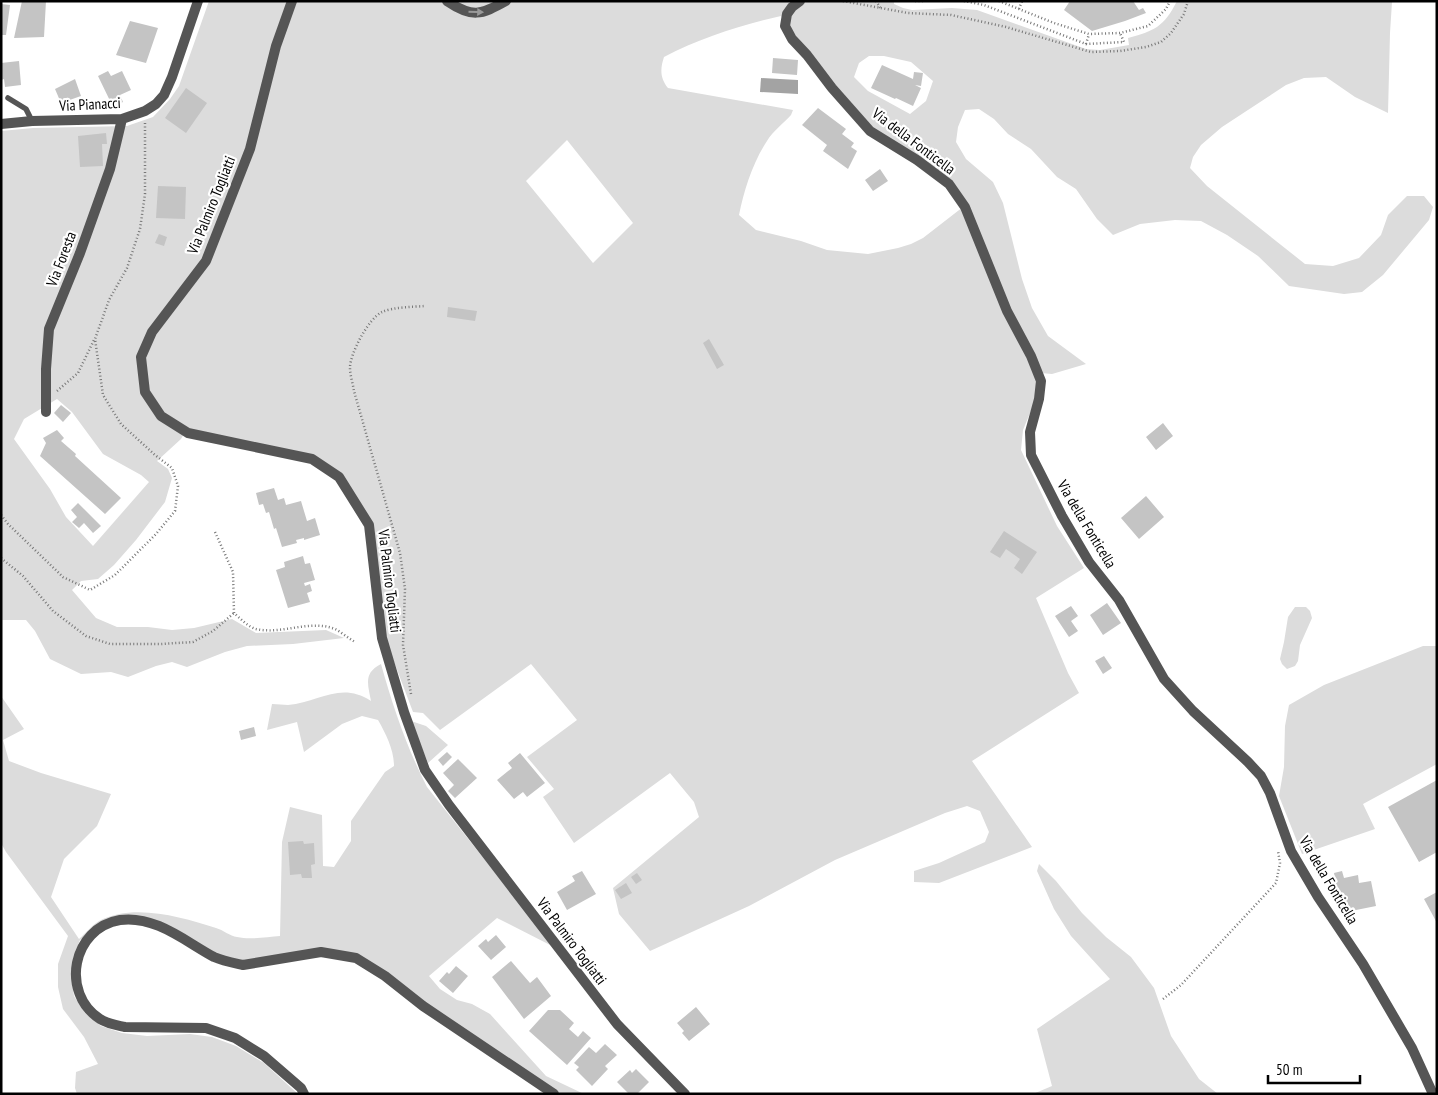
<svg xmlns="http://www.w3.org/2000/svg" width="1438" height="1095" font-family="'PT Sans Narrow',sans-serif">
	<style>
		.green { fill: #dcdcdc; fill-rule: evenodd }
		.water { fill: #a3a3a3 }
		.building { fill: #c4c4c4 }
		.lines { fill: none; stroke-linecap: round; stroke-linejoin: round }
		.path { stroke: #777; stroke-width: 2.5; stroke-dasharray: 1 2.5; stroke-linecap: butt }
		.service { stroke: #555; stroke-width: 5.5 }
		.minor { stroke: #555; stroke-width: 10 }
		.tertiary { stroke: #555; stroke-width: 10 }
		.oneway { fill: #999 }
		.labels { text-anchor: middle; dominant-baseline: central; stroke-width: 4.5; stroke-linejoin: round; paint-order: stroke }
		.street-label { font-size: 15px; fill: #000; stroke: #fff }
	</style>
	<rect width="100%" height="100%" fill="#fff"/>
	<!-- green -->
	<path class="green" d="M209 1H894V4L903 8 912 10 952 8 977 10 1086 49 1100 50 1129 45 1128 38C1154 31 1164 27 1177 1H1396L1392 2 1390 33 1388 113 1355 97 1326 77 1304 78 1286 85 1222 127 1201 145 1193 157 1190 168 1207 186 1305 264 1333 266 1359 258 1381 235 1388 215 1407 196H1424L1433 207 1429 220 1383 275 1362 292 1344 294 1289 286 1258 256 1227 235 1201 221 1175 220 1140 224 1113 235 1097 219 1076 189 1057 177 1031 149 1008 134 994 119 979 109 965 110 958 127 956 142 966 159 993 182 1003 203 1022 279 1032 308 1048 336 1086 364 1052 374 1041 373 951 183 872 129 832 84 781 16C741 25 700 38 664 57 660 69 660 78 668 88L793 110 791 115C784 123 773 131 767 141 753 162 744 190 739 215L756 230 801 241 827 250 868 254 898 248 911 244 923 238 963 207 1039 381 1035 401 1023 430 1021 450 1057 526 1084 568 1036 598 1068 673 1079 693 972 761 1032 847 939 883 914 882V871L939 863 985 842 989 832 980 811 967 806 945 813 835 860 749 906 650 951 619 914 613 888 699 817 694 802 670 773 574 843 543 797 554 789 527 757 577 720 531 664 440 730 423 713 413 712 385 638 371 525 342 475 314 456 186 430 181 439 157 461 168 469 172 478 165 502 136 540 114 565 98 579 81 581 72 590 96 618 117 627H148L172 630 194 628 232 619 256 633 326 630 344 638 293 644 247 646 225 652 187 667 172 662 156 666 128 677 111 672 81 674 50 659 35 631 26 620H1V131L33 128 127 126 153 117 170 99 179 86ZM869 56H884L911 62 933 81 926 101 910 114 868 91 854 77 859 63ZM567 140 633 223 593 263 526 181ZM57 399 72 412 103 454 141 475 149 482 93 546 66 517 50 489 14 439 24 419Z
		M1295 607H1306L1310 611 1312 618 1300 645 1298 661 1295 666 1287 669 1282 664 1280 659 1284 642 1288 617Z
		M1423 646H1437V764L1363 804 1375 829 1302 854 1279 796 1284 767 1285 726 1289 705 1324 685Z
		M381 664C393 707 407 748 427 787L554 947 497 918 429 976 440 989 457 1000 472 1004 490 1014 546 1076 584 1094H561L549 1087 422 1001 380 969 323 950 244 962 217 954 156 923 101 925 80 940 74 954 71 973 74 996 85 1013 101 1026 122 1033 147 1036 190 1034 212 1037 236 1046 264 1063 298 1094H77L75 1088 76 1072 98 1064 84 1037 63 1009 58 987V964L68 936 6 852 1 843V696L24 729 3 740 9 761 41 773 111 794 97 826 64 859 51 897 79 939C86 933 91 926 99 921 134 903 181 917 216 928 223 930 230 936 237 937 250 940 267 937 280 936L282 842 290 807 322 815 323 866 334 867 351 841V821L385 772 394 766C394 750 386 734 378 720L362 716 342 724 304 752 297 722 267 730 272 704C278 704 283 705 288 705 319 702 341 681 371 701 368 685 363 673 381 664Z
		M411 721 426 726 448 745 428 763Z
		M1039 864 1056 881 1082 913 1106 937 1131 957 1154 988 1171 1036 1199 1079 1218 1094H1033L1052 1086 1037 1029 1110 979 1071 936 1054 909 1037 871Z"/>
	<!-- water -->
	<path class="water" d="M761 78 798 80V94L760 92Z"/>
	<!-- building -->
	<path class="building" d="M22 1H46L44 37 14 38Z
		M1070 1H1133L1139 10 1143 8 1146 13 1125 21 1092 31 1064 10Z
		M1 4 10 5 6 35H1Z
		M130 21 158 28 146 63 116 55Z
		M773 58 798 60 797 75 772 73Z
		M19 61 21 85 5 87 4 79 1 80V63Z
		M882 65 913 79 914 72 923 73 921 86 915 85 921 88 913 106 896 98 895 99 871 88Z
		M108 71 111 76 122 71 131 90 120 95 123 102 113 107 98 76Z
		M75 79 81 96 61 103 55 89Z
		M186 88 207 103 186 133 165 118Z
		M818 108 846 129 842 134 854 143 851 147 857 151 848 169 823 151 827 145 802 125Z
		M106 133 107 144H102L103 166 80 167 78 136Z
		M880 169 888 181 873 191 865 180Z
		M158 186 186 187 185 219 156 218Z
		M159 234 167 237 164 246 155 243Z
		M448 307 477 311 475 321 447 317Z
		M709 339 724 365 717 369 703 343Z
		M61 405 71 413 63 422 54 413Z
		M1163 423 1173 436 1156 450 1146 437Z
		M57 430 64 438 61 441 76 454 75 456 121 498 105 514 40 456 46 443 43 438Z
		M274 488 278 500 284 498 286 505 301 501 307 521 315 518 320 535 304 540V538L296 540 297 543 282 547 276 528 274 529 269 512 266 513 263 504 259 505 256 493Z
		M1146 496 1164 517 1139 539 1121 518Z
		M78 503 101 526 93 533 84 523 79 528 72 522 77 517 71 510Z
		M1004 531 1037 552 1022 574 1014 568 1020 559 1006 549 1000 558 990 552Z
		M303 556 305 564 310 563 315 580 304 583 305 586 310 584 312 591 307 593 310 602 288 608 276 570 285 567 284 562Z
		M1107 603 1121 623 1103 635 1090 615Z
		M1071 606 1078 616 1071 621 1078 631 1069 637 1055 616Z
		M1104 656 1112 668 1103 674 1095 661Z
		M254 727 256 736 241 740 239 731Z
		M447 752 452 757 443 766 438 760Z
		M520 753 545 783 527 797 523 792 514 799 497 780 512 768 508 763Z
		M458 759 477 778 455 798 448 791 454 785 443 773Z
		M1437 780V852L1419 862 1388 807Z
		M303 841 304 844 314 843 315 864 311 865 312 878H302L301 874 290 875 288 842Z
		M582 871 596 894 567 910 557 892 575 881 572 876Z
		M1342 871 1344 878 1358 875 1359 883 1371 881 1376 906 1341 913 1334 873Z
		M637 873 642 880 636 884 631 877Z
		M626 883 632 893 621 899 615 890Z
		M1437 892V923L1424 899Z
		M496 935 506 947 491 960 478 946 486 939 488 942Z
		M511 961 530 983 537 977 551 996 524 1019 492 977Z
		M456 966 468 976 453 993 439 981 447 972 449 974Z
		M696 1007 710 1024 689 1041 682 1033 684 1031 677 1023Z
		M548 1010H560L574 1023 569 1029 578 1037 583 1031 591 1038 567 1065 529 1031Z
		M605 1044 617 1055 605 1066 608 1069 592 1086 576 1070 579 1067 574 1063 589 1047 596 1053Z
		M636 1069 649 1082 637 1094H629L617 1082 630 1070 632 1073Z"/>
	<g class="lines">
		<!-- path -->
		<path class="path" d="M843 1 908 13 951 15 1006 27 1091 52 1120 51 1146 47 1161 42 1171 33 1184 14 1188 1
			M876 1 881 9
			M915 1H924
			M964 1 984 5 1086 44 1124 42 1120 33
			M999 1 1054 23 1089 34 1120 33 1148 26 1166 9 1170 1
			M1019 9 1022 1
			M1086 44 1089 34
			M57 391 78 373 94 340
			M1 515 8 524 63 577 90 590 115 575 156 534 175 511 178 486 172 468 155 455 121 424 103 395 95 339 109 300 127 268 140 229 145 194V122
			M215 532 233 572 234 613C240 618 248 627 256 629 282 635 310 619 335 629 341 632 348 638 355 642
			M1 558 23 576 53 611 86 636 110 644H161L193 642 213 631 234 613
			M411 694 403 645 405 589 400 553 354 391C353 384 350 375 350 368 350 353 369 318 382 312 393 307 413 307 425 306
			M1163 999 1181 985 1276 883 1280 863 1278 851"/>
		<!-- service -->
		<path class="service" d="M8 98 26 109 32 121"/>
		<!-- minor -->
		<path class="minor" d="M800 1 792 7 787 14 785 26 792 39 807 55 832 88 870 131 917 160 949 184 965 207 1007 311 1031 356 1041 381 1039 399 1030 432 1031 455 1062 516 1089 562 1119 600 1164 679 1193 711 1248 762 1261 776 1270 793 1291 851 1318 897 1363 964 1412 1048 1433 1094
			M1 124 32 121 122 119 145 111 156 104 164 95 172 77 198 1
			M46 412V369L49 329 80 253 110 169 122 119"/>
		<!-- tertiary -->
		<path class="tertiary" d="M292 1 276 46 250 149 206 261 152 332 141 357 145 392 161 416 188 433 312 459 339 477 369 525 382 638 404 712 425 770 449 805 617 1024 685 1094
			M447 1C472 18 481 15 506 1
			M304 1094 301 1088 264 1056 235 1038 206 1028 125 1027C116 1025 108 1024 100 1019 60 993 72 928 120 920 155 915 186 942 214 957 223 961 234 963 243 965L321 952 356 958 385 976 423 1006 554 1094"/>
	</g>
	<!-- one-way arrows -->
	<defs><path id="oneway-solid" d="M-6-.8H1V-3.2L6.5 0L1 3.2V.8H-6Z" transform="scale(1.25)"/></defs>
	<use class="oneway" href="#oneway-solid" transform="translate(476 12) rotate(2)"/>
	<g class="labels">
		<!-- street labels -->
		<g class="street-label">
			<text transform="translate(90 104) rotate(-3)">Via Pianacci</text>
			<text transform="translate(914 141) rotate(37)">Via della Fonticella</text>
			<text transform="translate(211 205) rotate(-68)">Via Palmiro Togliatti</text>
			<text transform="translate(61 259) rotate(-69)">Via Foresta</text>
			<text transform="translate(1087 524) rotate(59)">Via della Fonticella</text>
			<text transform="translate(390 581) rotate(83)">Via Palmiro Togliatti</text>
			<text transform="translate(1329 880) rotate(59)">Via della Fonticella</text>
			<text transform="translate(572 941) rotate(53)">Via Palmiro Togliatti</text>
		</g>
	</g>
	<!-- border -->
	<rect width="1438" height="1095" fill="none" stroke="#000000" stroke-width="5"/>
	<!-- scale -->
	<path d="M1268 1075v8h92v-8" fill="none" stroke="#000000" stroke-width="2.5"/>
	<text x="1276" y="1075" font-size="15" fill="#000000" stroke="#ffffff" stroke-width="4" paint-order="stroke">50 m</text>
</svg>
